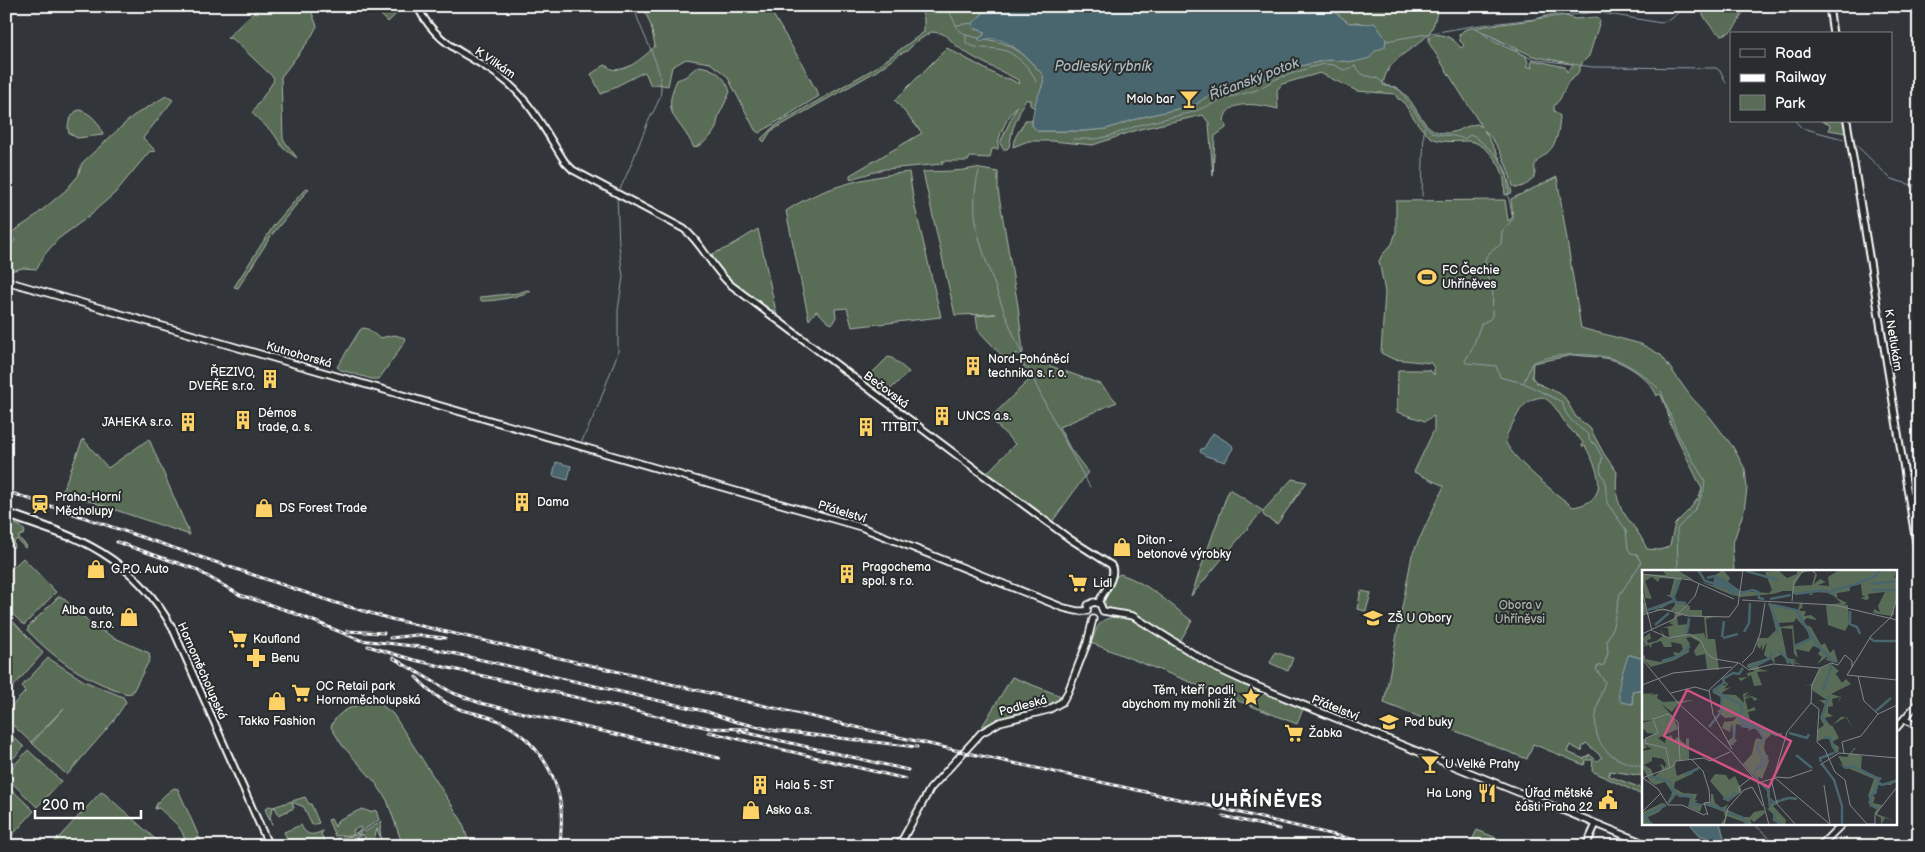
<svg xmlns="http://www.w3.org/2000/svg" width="1925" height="852" font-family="'Balsamiq Sans',sans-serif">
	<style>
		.green { fill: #586c57; stroke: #acb6ab; fill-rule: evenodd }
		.water { fill: #49656d; stroke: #92a3a7 }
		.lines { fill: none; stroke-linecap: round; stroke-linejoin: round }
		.stream { stroke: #92a3a7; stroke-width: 1 }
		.tertiary-casing { stroke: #fff; stroke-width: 9 }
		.secondary-casing { stroke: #fff; stroke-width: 9 }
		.tertiary { stroke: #2a2d2e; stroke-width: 5 }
		.secondary { stroke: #2a2d2e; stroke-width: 5.5 }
		.rail-casing { stroke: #fff; stroke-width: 3 }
		.rail { stroke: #2a2d2e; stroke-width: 1; stroke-dasharray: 4; stroke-linecap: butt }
		.labels { text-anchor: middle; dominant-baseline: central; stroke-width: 4; stroke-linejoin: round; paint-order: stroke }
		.street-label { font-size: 12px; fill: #fff; stroke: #2a2d2e }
		.poi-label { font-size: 12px; fill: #fff; stroke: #2a2d2e; text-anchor: start }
		.park-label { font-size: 12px; fill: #acb6ab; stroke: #2a2d2e }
		.water-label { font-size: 14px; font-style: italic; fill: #adbabd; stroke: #2a2d2e }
		.district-label { font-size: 18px; font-weight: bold; letter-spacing: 1px; fill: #fff; stroke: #2a2d2e }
		.inset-river { fill: none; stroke: #49656d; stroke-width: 2.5 }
		.inset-road { fill: none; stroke: #848689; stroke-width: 1 }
		.view { fill: #d15284; fill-opacity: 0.15; stroke: #d15284; stroke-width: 2.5 }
		.inset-edge { fill: none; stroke: #fff; stroke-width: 2.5 }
	</style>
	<rect width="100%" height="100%" fill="#32363b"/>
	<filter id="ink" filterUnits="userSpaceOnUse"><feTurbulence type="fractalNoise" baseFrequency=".02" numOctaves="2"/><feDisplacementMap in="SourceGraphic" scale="10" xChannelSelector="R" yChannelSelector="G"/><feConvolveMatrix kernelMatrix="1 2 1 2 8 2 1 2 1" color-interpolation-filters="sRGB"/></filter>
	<g filter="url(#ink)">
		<!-- green -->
		<path class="green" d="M260 6H305L312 13 317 26 310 39 281 77 283 139 297 158 283 148 274 134 252 113 273 82 274 78 233 39 227 38Z
			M372 6H404L388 22Z
			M643 6H768L801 62 819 96 759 133 755 130 727 76 710 63 686 59 672 67 668 86 656 84 651 86 646 74 644 72 601 94 591 74 605 65C608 66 610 69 612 69 627 73 646 55 655 46L651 26Z
			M920 6H991L979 17 976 30 982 29 984 35 978 39C1010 40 1022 52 1043 75L1044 80 1035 108 1030 105V100H1025L1013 128 1009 147 1007 149H1003L1000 143 1017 106C1008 116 997 136 998 149H992L990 158 970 157 968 161H942L943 164 885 169 850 179V175L922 133 895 100 947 48 1000 77 1010 79 1019 84 1018 80C998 69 960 54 948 37L941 33 931 32 916 42 907 51 900 54 875 72 771 131 764 142 761 139 771 129 784 120 875 68 924 32V19Z
			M1327 6C1342 6 1361 10 1374 6H1438C1436 17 1434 28 1427 36 1411 52 1386 59 1383 85 1388 87 1394 86 1398 89 1418 100 1420 135 1448 133 1458 132 1467 125 1477 124L1482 127 1429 43V37L1432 35C1444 33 1453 38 1461 48L1464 45 1460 41 1459 35 1464 30 1471 28 1532 20 1550 15 1560 14 1575 19 1597 17 1600 21 1589 56 1582 63 1577 75 1568 82 1560 99 1554 106V111L1560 116C1559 128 1558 142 1549 151 1545 156 1538 158 1535 165 1534 167 1535 171 1535 173 1534 182 1524 186 1517 188L1513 186C1507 165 1500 145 1484 130 1496 151 1507 169 1512 193L1505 195C1504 188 1505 181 1503 175 1499 161 1484 142 1468 141 1457 141 1445 143 1434 139 1422 134 1409 110 1402 100L1398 99 1395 94 1357 91 1320 73 1282 84 1277 90 1278 109C1262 105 1225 97 1224 122L1226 124V128L1215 136 1213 176 1209 123 1203 115 1140 129 1093 145 1052 141H1028L1013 147C1014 134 1021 131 1025 120H1032V125L1037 131H1084L1106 129 1142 117 1195 105 1206 97 1222 91 1253 84 1272 75 1300 66 1328 60 1354 62 1366 25 1357 22 1349 23ZM1480 31 1533 56 1574 64 1567 72 1565 67 1533 60 1531 64 1532 68 1528 66 1526 67 1528 63 1526 56 1495 42Z
			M1700 6H1740L1742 14C1738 23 1733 34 1721 35 1712 30 1702 16 1700 6Z
			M698 66C714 67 726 77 730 92L719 115 716 128 711 136 702 144 694 148C680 117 660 117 677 80L685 77Z
			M166 96 173 100 143 138 156 151 149 152 115 193 84 220 58 239 45 254 37 269 23 268 6 272V257L15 240 13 238 6 244V236L29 221 65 191 78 176 82 163 133 116Z
			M80 110C92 114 100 123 103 135L77 138 69 133C66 124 70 118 76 111Z
			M1821 121H1844L1846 133 1829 130 1830 125Z
			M975 168 998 172V190L1018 306 1023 352 1020 357 1017 353 1007 363 1004 358 978 330 976 316 996 314 955 315 923 172C941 171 958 172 975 168Z
			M909 172 914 203 941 317 852 327 847 308 835 309 836 317 832 324C824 321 823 315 816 311L809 320 786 211C821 187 867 177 909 172Z
			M1557 177 1581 328 1641 344 1661 355 1691 397 1710 417 1733 447 1745 469 1747 489 1744 510 1732 546 1734 571H1644V659L1630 655 1628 656 1620 685 1619 697 1624 702 1633 704 1632 691 1644 689V776L1610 771 1609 776 1644 789V796L1592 771 1593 760H1586L1584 765 1533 744 1527 759 1384 703 1412 555 1444 486 1414 472 1434 430V416L1425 421 1397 412 1398 370H1427L1431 371 1434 375V368L1431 363 1393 359 1381 353 1385 292 1379 261 1382 255 1392 244 1396 232V201L1505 200 1508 221 1513 217 1511 199ZM1574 355C1586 357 1598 356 1609 359 1627 363 1650 379 1657 396L1659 394 1661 395 1667 410 1670 423 1702 489 1699 497 1689 510 1675 524 1670 545 1666 548 1659 550 1647 549C1644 543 1641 537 1637 531 1620 509 1614 501 1617 472L1604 454 1590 428 1576 417 1565 398 1559 393 1537 383 1532 377 1533 363ZM1543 397C1556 404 1560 417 1569 428 1574 434 1580 437 1583 443L1582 447 1585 446C1598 469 1612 501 1573 507 1556 494 1516 462 1506 443 1505 436 1509 431 1512 425 1520 410 1524 399 1543 397ZM1586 743 1602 757 1597 761 1589 754 1588 757 1586 756 1584 759 1567 752 1570 745 1581 751 1583 749 1582 747Z
			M306 188 309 189 271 236 238 288 234 287 274 225Z
			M758 229 777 316 727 277 710 255 729 247Z
			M527 290 531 291C517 297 497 301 482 301L479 299 481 297 518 293Z
			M363 328 368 329 379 338 395 335 405 338 404 343 379 379H372L341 370 337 367 360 330Z
			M888 357 892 358 909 372 882 397 865 384V380Z
			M1026 357 1100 384 1117 402 1059 427 1071 450 1088 472 1052 522 986 474 1015 444 990 418 1030 379 1021 360Z
			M83 439 108 468 149 439 190 535 62 492Z
			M1292 479 1307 482 1277 524 1264 516 1262 511 1191 596 1229 489 1263 511Z
			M9 522 20 526 25 531 24 534 18 537 27 546 25 548 17 539 13 543 15 545 13 548 9 545 7 550 8 552 6 554V524Z
			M23 558 56 592 24 625 6 608V585L9 582 6 579V574Z
			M1120 574C1147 582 1171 605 1192 621L1180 641 1137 615 1106 607C1102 598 1112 578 1120 574Z
			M1361 591 1371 593 1366 611 1357 609Z
			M58 597H62L95 627 115 638 149 653 150 659 132 693C125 695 120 691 114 689 79 676 53 657 28 631V627Z
			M6 614 43 653 13 687 6 682V672L8 670 6 669Z
			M1118 617 1133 620 1236 680 1302 708 1303 709 1297 724 1091 643C1098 626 1098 618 1118 617Z
			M1275 652 1293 658 1288 671 1270 663Z
			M48 658 84 681 123 697 126 702 112 723 67 775 32 743 64 708 31 742 6 719V712L25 692 22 686Z
			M1012 677 1061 696C1049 713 1027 711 1008 716 998 719 989 724 980 730Z
			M369 701 379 703 393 714 462 821 470 846H403L387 800 375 782 342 745 331 727C336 711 354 706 369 701Z
			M6 730 24 747 6 766V759L8 761 13 756 9 753 6 754 8 751 6 749V741L10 745 14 740 8 734 6 736Z
			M28 750 61 781 37 807 6 777V774Z
			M6 784 34 811 9 839 6 840Z
			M174 788 178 789 203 846H185C186 828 170 819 159 808L155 809C156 801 167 793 174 788Z
			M101 792 105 794 163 846H51Z
			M305 797 309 804H311L319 823 312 825 304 807 292 802 294 808 279 815 275 807 273 808 270 816 272 825 265 809 269 806 273 807Z
			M362 809 370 812 376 810 379 820 358 834 355 833 361 830 360 827 353 830 354 835 335 836 328 820 331 819 335 827 338 820Z
			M382 821 380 828 381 839 377 829 373 843 366 846H339L336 839 362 834V835L356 838 358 842 365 838 363 833Z
			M301 825C306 836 312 836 323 831L321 834 325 842 306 846 304 841 297 844V846H290L284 832Z
			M1477 830 1516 846H1469Z"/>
		<!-- water -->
		<path class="water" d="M991 6H1327L1349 23C1359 22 1366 25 1375 23L1386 39 1385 47 1375 51 1370 58 1354 62 1328 60 1300 66 1272 75 1253 84 1222 91 1206 97 1195 105 1142 117 1106 129 1084 131H1037L1032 125C1032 118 1034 108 1036 101 1039 92 1045 85 1043 75 1030 60 1003 30 981 41L978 39 984 35V32L980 29H974L973 23Z
			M1213 433 1232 445 1233 448 1225 462 1206 456 1200 452 1201 449 1204 448Z
			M556 462 571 466 568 480 553 476Z
			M1630 655 1644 659V689L1632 691 1633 704 1621 702C1614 690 1624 669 1628 656Z
			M1692 823H1720L1726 845 1700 835 1691 825Z"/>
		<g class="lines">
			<!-- stream -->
			<path class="stream" d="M952 6 950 13 958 29 966 35V43C978 51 993 46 1006 51 1018 56 1033 70 1036 82
				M957 25 973 23
				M1474 27 1530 58 1541 60 1593 67 1716 68 1721 72 1726 83
				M966 35 979 38
				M1386 41 1472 26 1597 12 1661 23 1671 19 1686 6
				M1795 121 1802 128 1843 139
				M1073 139H1096L1110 136 1139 125 1193 112 1227 98 1257 90 1276 79 1312 67 1325 64 1334 65 1344 70 1355 66 1363 75 1377 78 1387 86 1397 87C1408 98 1421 127 1434 133 1444 137 1454 134 1464 139L1470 135H1473C1486 146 1500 156 1506 171 1509 177 1506 183 1509 191L1508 195 1513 219 1502 231 1501 244 1488 254 1485 259 1488 280 1493 290 1492 316 1490 319 1481 324 1472 349 1465 361 1466 363 1496 366 1500 377 1503 378 1524 383 1562 402C1566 419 1576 425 1589 435V440L1595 444 1602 457 1600 471 1605 480 1607 503 1626 530 1628 549 1631 553 1637 554 1641 563 1620 594 1612 630 1607 640 1608 653 1604 665 1598 666 1596 669 1605 682C1588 727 1590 757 1644 767
				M1846 140H1847
				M1853 142 1891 179 1919 187
				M979 171C975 185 974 199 975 213 977 237 986 261 994 283 1018 354 1053 422 1090 487
				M618 193C630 170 638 146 648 122 653 111 662 99 661 86 660 60 640 33 634 6
				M1422 196 1424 127
				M1524 382 1532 363C1555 352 1596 352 1620 361 1633 367 1648 378 1658 388
				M1661 391 1678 435 1705 481 1704 490 1696 508 1677 529 1678 571
				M581 443 597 409 618 352V310L623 277 619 246 617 196
				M1753 823 1774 842 1782 846"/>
			<!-- tertiary casing -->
			<g class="tertiary-casing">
				<path id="tertiary" d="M417 6C440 52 475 54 509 84 533 105 548 136 565 162L573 170 684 229C703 244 712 269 731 285L982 474 1070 539 1111 565C1118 575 1103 593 1098 603
					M1829 6 1833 34
					M1847 121 1919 561
					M6 512C79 537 134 557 173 629L269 846
					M6 515 69 537
					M1904 719 1919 727
					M1586 846 1596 824"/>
			</g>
			<!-- secondary casing -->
			<g class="secondary-casing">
				<path id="secondary" d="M6 281 861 527 1064 608 1077 611H1087
					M1087 611 1088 605 1094 602 1100 604 1103 611
					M1103 611 1133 616 1216 668 1244 681 1651 846
					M1896 728 1919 702
					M899 846 930 789 981 733 1000 722 1048 710 1062 702 1068 692 1087 643 1093 619
					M1820 846 1843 823"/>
			</g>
			<!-- tertiary -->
			<use href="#tertiary" class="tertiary"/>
			<!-- secondary -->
			<use href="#secondary" class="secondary"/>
			<!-- rail casing -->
			<g class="rail-casing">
				<path id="rail" d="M6 491 336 603 391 619 972 754 1219 808 1381 846
					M117 542 195 569 240 595 289 611 360 640 430 648 708 712 733 721 776 731
					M347 631 384 633
					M390 638 416 635 445 638
					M368 646 414 660 709 728 748 729
					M393 658 453 693 480 703 719 758
					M416 677C429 691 444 704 462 710 472 713 482 714 492 718 526 731 551 761 559 796 563 812 561 829 560 846
					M770 730 917 747
					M739 731 908 770
					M709 732 906 779
					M1223 816 1279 829"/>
			</g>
			<!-- rail -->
			<use href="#rail" class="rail"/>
		</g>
	</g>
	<!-- icons -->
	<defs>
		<g id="bar-bare" transform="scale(1.5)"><path d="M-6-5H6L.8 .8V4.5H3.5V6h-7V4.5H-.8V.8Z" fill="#ffd166" stroke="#2a2d2e" stroke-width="2.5" paint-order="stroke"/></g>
		<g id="stadium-bare" transform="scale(1.5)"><path d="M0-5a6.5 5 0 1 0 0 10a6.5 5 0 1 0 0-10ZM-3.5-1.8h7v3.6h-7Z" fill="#ffd166" stroke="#2a2d2e" stroke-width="2.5" paint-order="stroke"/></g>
		<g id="building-bare" transform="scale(1.5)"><path d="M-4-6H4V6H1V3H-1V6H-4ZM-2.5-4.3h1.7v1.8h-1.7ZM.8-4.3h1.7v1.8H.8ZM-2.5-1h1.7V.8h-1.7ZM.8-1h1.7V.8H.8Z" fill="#ffd166" stroke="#2a2d2e" stroke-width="2.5" paint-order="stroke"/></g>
		<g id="station-bare" transform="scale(1.5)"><path d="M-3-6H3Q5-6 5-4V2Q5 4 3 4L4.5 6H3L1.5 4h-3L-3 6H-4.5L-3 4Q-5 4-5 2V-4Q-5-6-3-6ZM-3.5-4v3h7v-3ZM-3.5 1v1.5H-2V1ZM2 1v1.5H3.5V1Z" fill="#ffd166" stroke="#2a2d2e" stroke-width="2.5" paint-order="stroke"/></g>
		<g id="shop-bare" transform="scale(1.5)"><path d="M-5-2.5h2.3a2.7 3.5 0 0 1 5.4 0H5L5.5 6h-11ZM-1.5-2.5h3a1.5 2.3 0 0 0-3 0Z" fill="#ffd166" stroke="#2a2d2e" stroke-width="2.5" paint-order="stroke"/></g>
		<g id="supermarket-bare" transform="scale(1.5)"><path d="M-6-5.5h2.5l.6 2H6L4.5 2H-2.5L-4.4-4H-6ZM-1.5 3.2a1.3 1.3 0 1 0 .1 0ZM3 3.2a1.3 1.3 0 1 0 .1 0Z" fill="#ffd166" stroke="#2a2d2e" stroke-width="2.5" paint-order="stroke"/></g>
		<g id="school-bare" transform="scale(1.5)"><path d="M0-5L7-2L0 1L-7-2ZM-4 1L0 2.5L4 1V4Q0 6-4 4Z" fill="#ffd166" stroke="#2a2d2e" stroke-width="2.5" paint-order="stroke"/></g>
		<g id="pharmacy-bare" transform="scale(1.5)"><path d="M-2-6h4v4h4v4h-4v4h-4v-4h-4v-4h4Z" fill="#ffd166" stroke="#2a2d2e" stroke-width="2.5" paint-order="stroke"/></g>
		<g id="sight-bare" transform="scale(1.5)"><path d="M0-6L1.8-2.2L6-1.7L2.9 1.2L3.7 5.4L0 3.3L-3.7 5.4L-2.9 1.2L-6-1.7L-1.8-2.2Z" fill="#ffd166" stroke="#2a2d2e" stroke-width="2.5" paint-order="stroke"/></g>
		<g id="restaurant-bare" transform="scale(1.5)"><path d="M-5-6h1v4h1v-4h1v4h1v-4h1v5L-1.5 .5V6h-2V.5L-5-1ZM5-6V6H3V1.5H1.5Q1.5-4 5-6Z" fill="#ffd166" stroke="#2a2d2e" stroke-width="2.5" paint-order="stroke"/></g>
		<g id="civic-bare" transform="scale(1.5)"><path d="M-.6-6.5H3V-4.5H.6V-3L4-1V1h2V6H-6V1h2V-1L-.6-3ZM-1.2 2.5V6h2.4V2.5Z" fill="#ffd166" stroke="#2a2d2e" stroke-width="2.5" paint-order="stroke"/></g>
	</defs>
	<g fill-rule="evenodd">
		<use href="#bar-bare" x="1189" y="99"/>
		<use href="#stadium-bare" x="1427" y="277"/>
		<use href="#building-bare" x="973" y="366"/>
		<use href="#building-bare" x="270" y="379"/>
		<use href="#building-bare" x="942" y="416"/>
		<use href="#building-bare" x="243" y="420"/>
		<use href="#building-bare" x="188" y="422"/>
		<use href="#building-bare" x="866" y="427"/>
		<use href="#building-bare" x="522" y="502"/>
		<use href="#station-bare" x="40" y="504"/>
		<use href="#shop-bare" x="264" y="508"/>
		<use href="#shop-bare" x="1122" y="547"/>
		<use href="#shop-bare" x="96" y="569"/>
		<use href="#building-bare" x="847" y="574"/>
		<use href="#supermarket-bare" x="1078" y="583"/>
		<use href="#shop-bare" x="129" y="617"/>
		<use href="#school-bare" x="1373" y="618"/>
		<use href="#supermarket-bare" x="238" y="639"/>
		<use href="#pharmacy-bare" x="256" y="658"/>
		<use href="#supermarket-bare" x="301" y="693"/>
		<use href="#sight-bare" x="1251" y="697"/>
		<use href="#shop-bare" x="277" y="701"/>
		<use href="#school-bare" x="1389" y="722"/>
		<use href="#supermarket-bare" x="1294" y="733"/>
		<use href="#bar-bare" x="1430" y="764"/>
		<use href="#building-bare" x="760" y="785"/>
		<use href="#restaurant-bare" x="1487" y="793"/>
		<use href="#civic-bare" x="1608" y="800"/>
		<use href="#shop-bare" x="751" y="810"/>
	</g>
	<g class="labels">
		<!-- street labels -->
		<g class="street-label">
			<text transform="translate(495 63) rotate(34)">K Vilkám</text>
			<text transform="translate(1893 340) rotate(81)">K Netlukám</text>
			<text transform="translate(299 355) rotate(16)">Kutnohorská</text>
			<text transform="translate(886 390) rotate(37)">Bečovská</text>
			<text transform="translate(842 512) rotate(17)">Přátelství</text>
			<text transform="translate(202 671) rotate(66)">Hornoměcholupská</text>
			<text transform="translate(1023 706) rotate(-15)">Podleská</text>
			<text transform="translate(1335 708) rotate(22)">Přátelství</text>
		</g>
		<!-- poi labels -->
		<g class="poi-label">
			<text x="1174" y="99" text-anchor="end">Molo bar</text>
			<text x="1442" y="270">FC Čechie<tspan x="1442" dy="14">Uhříněves</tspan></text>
			<text x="988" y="359">Nord-Poháněcí<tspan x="988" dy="14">technika s. r. o.</tspan></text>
			<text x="255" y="372" text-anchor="end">ŘEZIVO,<tspan x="255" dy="14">DVEŘE s.r.o.</tspan></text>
			<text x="258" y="413">Démos<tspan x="258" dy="14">trade, a. s.</tspan></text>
			<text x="957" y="416">UNCS a.s.</text>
			<text x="173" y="422" text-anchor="end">JAHEKA s.r.o.</text>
			<text x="881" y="427">TITBIT</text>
			<text x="55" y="497">Praha-Horní<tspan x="55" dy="14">Měcholupy</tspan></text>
			<text x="537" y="502">Dama</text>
			<text x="279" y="508">DS Forest Trade</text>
			<text x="1137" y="540">Diton -<tspan x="1137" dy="14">betonové výrobky</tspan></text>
			<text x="862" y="567">Pragochema<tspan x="862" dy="14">spol. s r.o.</tspan></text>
			<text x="111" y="569">G.P.O. Auto</text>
			<text x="1093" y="583">Lidl</text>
			<text x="114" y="610" text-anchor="end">Alba auto,<tspan x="114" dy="14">s.r.o.</tspan></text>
			<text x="1388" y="618">ZŠ U Obory</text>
			<text x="253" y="639">Kaufland</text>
			<text x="271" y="658">Benu</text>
			<text x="316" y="686">OC Retail park<tspan x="316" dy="14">Hornoměcholupská</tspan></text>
			<text x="1236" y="690" text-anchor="end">Těm, kteří padli,<tspan x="1236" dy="14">abychom my mohli žít</tspan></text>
			<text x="277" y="721" text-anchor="middle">Takko Fashion</text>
			<text x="1404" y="722">Pod buky</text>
			<text x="1309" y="733">Žabka</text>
			<text x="1445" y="764">U Velké Prahy</text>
			<text x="775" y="785">Hala 5 - ST</text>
			<text x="1472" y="793" text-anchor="end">Ha Long</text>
			<text x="1593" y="793" text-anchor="end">Úřad mětské<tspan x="1593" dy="14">části Praha 22</tspan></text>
			<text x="766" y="810">Asko a.s.</text>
		</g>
		<!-- park labels -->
		<g class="park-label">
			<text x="1520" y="605">Obora v<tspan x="1520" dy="14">Uhříněvsi</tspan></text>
		</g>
		<!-- water labels -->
		<g class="water-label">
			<text x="1103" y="66">Podleský rybník</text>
			<text transform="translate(1254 79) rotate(-21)">Říčanský potok</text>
		</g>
		<!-- district labels -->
		<g class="district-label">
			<text x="1267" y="801">UHŘÍNĚVES</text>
		</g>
	</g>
	<!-- overview -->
	<g transform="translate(1642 570)">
		<rect width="255" height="255" fill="#32363b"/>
		<path d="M20 0 37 1 52 10 40 8 33 27 35 32 48 36V40H60V46L72 47 64 49 66 69H73L77 100 65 99 63 84 54 86 52 81 58 72 48 67 44 68 48 74 42 82 47 79V82L33 90 9 97 0 88V85H2L4 89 18 92 33 86 31 82 37 83 41 79 39 74 29 72 30 77H22L19 71 10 74 9 78 7 75 0 77 3 75 0 66 4 70 2 67 8 63 9 69 5 70 6 73 14 71 21 66 18 58 23 67 34 69 27 67 26 58H20L32 55 27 53 32 49 33 41 10 40 5 42 6 48 4 43 0 44V33H3L5 42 10 40 16 39 29 40 33 35 32 31 20 38 5 40 32 29 24 25H28L32 9 18 8 16 12 10 7 3 11 10 29 3 28 0 4 24 5ZM41 45 62 47 64 69 62 63 44 65 48 54 36 55 35 47ZM81 0 88 8 86 12 99 21 127 23 130 20 123 2 137 1 145 8 155 4V0H172L175 5 172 14 178 9 184 12 176 15 187 16 186 7 197 0H254L252 8H255V34H252V45L249 46 231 43 232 39 238 42 236 36 243 22 226 24 227 29 224 30 218 28 223 27 220 25 219 14 208 15V21L195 23V28L205 33 202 35H206L207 54 203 61 186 55 184 35 199 33 189 23 171 22 170 25H167L169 23 150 24V21H141L131 24 98 27 90 25 59 12 84 19 95 26 91 17 72 6ZM169 1 173 4 170 15 152 16 160 3ZM127 33 156 40 158 33 161 34 160 38 163 39 159 38 157 41H164L162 46 169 45 173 48 174 49V50L165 48 160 53 169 57 179 75 183 73 188 83 192 79 196 93 184 90 186 86 175 94 180 87 176 84 179 79 171 76 167 82 154 79 156 88 152 84 150 59 139 58 145 88 155 90 151 91 160 95 147 92 146 95 141 84 132 88 133 94 129 89 116 96 117 99 127 101 115 102 120 115 112 116 109 105 99 111 96 108 106 107 105 103 113 101 105 97 106 94 126 88 122 85 125 72 120 81V74L118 79 115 76 116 68H126L134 60ZM154 48 165 60 168 69 153 76 151 55 138 57 137 53 152 52ZM189 94 197 101 192 105 194 104 200 113 204 109 209 114 189 124 199 127 196 134 198 127 190 129 191 136 186 137V143L191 146 182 148 189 156 199 147H205L211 159 204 147 190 155 197 168 190 172 197 177 196 183 190 178 187 169H183L186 167 176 171 175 160 182 155 178 148 184 135 177 130H185L171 121 169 115 162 116 170 114 178 98ZM83 111 86 114 82 119 89 117 78 124 94 125 102 133 101 124 107 122 102 127 110 124 103 128 110 126 116 129 112 131 116 139 110 127 103 129 106 140 112 137 114 140 106 142 108 150 113 152 114 153 100 146 97 147 98 154 119 159 117 154 131 163 123 170 122 179 127 191 120 209 117 207 114 209 101 194 110 184 113 170 115 168 121 170 118 162 112 158 106 161 107 158 94 154 91 166 95 171 88 176 86 171 91 167 90 153 88 162 80 158 82 152 91 151 95 147 83 148 75 141 79 139 80 128 70 122 77 116 84 115ZM12 123 8 125 16 124 15 128 21 132 52 130 36 134 30 142 19 134 31 146 36 159 16 168 23 173 24 168 29 165 32 171 35 167 44 175V168L47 169V189L34 191 33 197 35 206 47 201 52 203 33 212 32 218 41 223 55 224 53 230 56 231 52 232 59 234 69 232V224H71L73 233 80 238 86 234 84 239 101 247H108L112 242 122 240 123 243 112 252 108 249 110 255 85 246 82 255H78L83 248 82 242 64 235H60L58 242 46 237 48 228 34 225 27 234 30 222 23 212 13 215 8 212 0 197V181L10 179 3 175 5 178 0 179V170L13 164 5 163 0 157V153L10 150 2 151 0 147V124ZM10 187 21 189 24 194 23 198 20 194 15 196 19 195 20 200 12 207 9 199 2 195 10 191ZM212 178H214L209 183 220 186 219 198 223 203 240 208 237 212 240 214 255 209 249 215H234L235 223 230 226 233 227 231 233 240 235 235 244 253 251 243 248 239 255V248L232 244 235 239 229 235V238L226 231 229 230 226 226 232 209 196 194 201 195 196 186 205 187ZM73 204 84 205 87 210 93 206 100 221 86 232 68 211ZM126 217 128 221 126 226 134 233 141 228 149 227H151L156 229H143L131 236 144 250 143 255 131 251V244L123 237 126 239 130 232 125 226ZM20 233 24 234 17 242 4 248 13 255 0 254 1 242Z" fill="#586c57" fill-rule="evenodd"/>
		<path d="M72 6 89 16 95 22V26L84 19 71 16ZM102 146 116 154 119 159 98 154 97 147Z" fill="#49656d"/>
		<path class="inset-river" d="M56 0 63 11 73 14M104 1 136 10M65 8 72 6 82 10 97 22M37 10 31 28 34 32 44 33M218 12 233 7 238 0M229 14 253 11M230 20H255M189 21 218 13M98 23 111 20 116 22 117 28 122 29M153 24 182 20 192 25M128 29 149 25M127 33 136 55 134 64M131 35 154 40 175 75 192 92M6 40 32 31M208 41V54L215 57 218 64M13 55 27 43M102 62 107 53 108 33M45 63 47 48M80 67 82 51M81 68 96 64M228 68 232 71H255M153 76 168 69V65M137 81 152 95M20 91 37 86 48 76M107 98 128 88 130 81M181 120 190 95M234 141 249 128M99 152 96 146 100 142 99 135 72 120 82 113 81 109 91 103 97 104 101 98M184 152 180 146 187 125M99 156 115 158 122 168 115 178 120 187 119 194 112 202 116 210M67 157 79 142 80 126M118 158 134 165 140 164M147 163 165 168 167 164M182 168 188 167 194 183M91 175 93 155M154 185 170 198M179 192 178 188 192 183M180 194 192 210 200 236V255M201 196 204 198 211 196 237 209 233 223 228 226 229 235 236 239M117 199 125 191V185M42 205 57 198M8 206 28 212 32 224 26 233M236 212 240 215 255 211M120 214 126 220 128 237M30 220 38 226H50L49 235H60M81 228 86 230 94 222M130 233 147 228 155 229M64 234 84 240M134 242 132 249 139 255M86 243 100 247 105 255M9 255 3 245 24 235"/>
		<path class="inset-road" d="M0 4 49 10 92 29M0 20 10 61M255 28 249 47 229 66 205 105 255 110M100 30 192 35 255 50M150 31 152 11 162 0M0 45 21 39 46 46 87 47 96 35 101 0M11 61 27 68 48 64 59 71 65 84 73 89 97 93 107 100 131 94 178 98 189 93 196 95 203 85 210 91V97M0 64 32 49 53 26 57 14M0 89 37 134 89 181 116 213 133 208M100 93 111 82 118 64 123 33M216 106 222 131 236 144M0 115 31 103 90 97M29 123 53 117 67 121M169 133 177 139 175 172 183 180 193 202 203 210 208 235 225 254H233M11 149 16 163 4 168 3 173 24 178 28 198M11 149 26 144 36 152 38 191M90 179 71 144 67 120 96 93M202 183 200 172 219 166 236 144 255 135M50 190 61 201 67 220 68 232 62 233 66 245M178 195 197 183 255 188M132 207 145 162 169 133 170 115 178 98M133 207 147 208 170 200M0 208 30 197 34 191 62 188 68 191 88 182M1 208 16 219 26 235H40L62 245 65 243M133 208 189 255M129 209 135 234 154 255M116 213 127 255M182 215 188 254M98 223 97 217 110 207M0 242 19 223M82 255 86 238 102 220 110 217 121 236M233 255V245L255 217"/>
		<path class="view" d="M45 120 149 171 127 217 22 166Z"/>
		<rect width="255" height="255" class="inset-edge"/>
	</g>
	<!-- margin -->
	<rect width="1925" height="852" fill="none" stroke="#2a2d2e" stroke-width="25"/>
	<rect x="12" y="12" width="1900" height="827" fill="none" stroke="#fff" stroke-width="2" filter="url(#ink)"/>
	<!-- legend -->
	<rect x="1730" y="32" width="162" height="90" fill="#2a2d2e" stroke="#7f8182"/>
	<rect x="1740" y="49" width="25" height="8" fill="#2a2d2e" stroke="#7f8182"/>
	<text x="1775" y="58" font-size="15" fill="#ffffff">Road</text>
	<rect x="1740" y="74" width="25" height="8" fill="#ffffff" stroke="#7f8182"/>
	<text x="1775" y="82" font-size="15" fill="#ffffff">Railway</text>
	<rect x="1740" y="95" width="25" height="15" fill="#586c57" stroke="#7f8182"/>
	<text x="1775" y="108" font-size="15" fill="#ffffff">Park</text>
	<!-- scale -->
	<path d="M35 810v8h106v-8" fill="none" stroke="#ffffff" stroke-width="2.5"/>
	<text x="42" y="810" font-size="15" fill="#ffffff" stroke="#2a2d2e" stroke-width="4" paint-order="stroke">200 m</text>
</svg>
